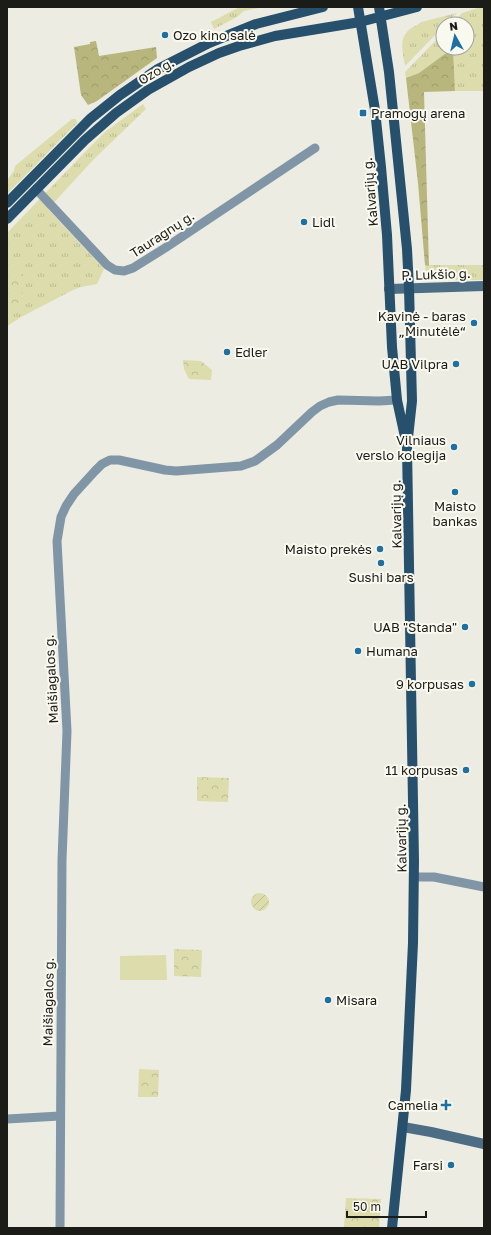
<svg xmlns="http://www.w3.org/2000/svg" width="491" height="1235" font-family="'Golos Text',sans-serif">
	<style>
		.grass { fill: url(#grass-tufts) }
		.forest { fill: url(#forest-crowns) }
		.park { fill: url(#park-crowns) }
		.garden { fill: url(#garden-furrows) }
		.pitch { fill: #dddcac }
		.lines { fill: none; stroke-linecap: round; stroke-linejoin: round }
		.street { stroke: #8096a7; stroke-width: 9 }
		.secondary { stroke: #4d6d85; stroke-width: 10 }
		.primary { stroke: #27506c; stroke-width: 10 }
		.poi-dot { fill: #1e70a1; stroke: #f9f9f0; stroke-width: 1.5 }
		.labels { text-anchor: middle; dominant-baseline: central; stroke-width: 4; stroke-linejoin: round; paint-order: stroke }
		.poi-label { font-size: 13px; fill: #1b1b18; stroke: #f9f9f0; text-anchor: end }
		.street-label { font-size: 13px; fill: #1b1b18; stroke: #f9f9f0 }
	</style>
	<defs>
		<pattern id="grass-tufts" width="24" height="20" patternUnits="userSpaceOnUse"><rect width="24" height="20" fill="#dddcac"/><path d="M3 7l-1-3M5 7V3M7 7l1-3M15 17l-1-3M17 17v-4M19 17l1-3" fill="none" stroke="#bdbc93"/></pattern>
		<pattern id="forest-crowns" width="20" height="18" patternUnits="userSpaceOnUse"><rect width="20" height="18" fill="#b8b67c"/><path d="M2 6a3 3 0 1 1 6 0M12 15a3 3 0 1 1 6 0" fill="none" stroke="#9e9c6a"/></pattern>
		<pattern id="park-crowns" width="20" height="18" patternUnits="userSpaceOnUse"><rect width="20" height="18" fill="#dddcac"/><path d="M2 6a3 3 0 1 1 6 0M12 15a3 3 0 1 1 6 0" fill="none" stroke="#bdbc93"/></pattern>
		<pattern id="garden-furrows" width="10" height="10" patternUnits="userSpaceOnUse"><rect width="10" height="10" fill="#dddcac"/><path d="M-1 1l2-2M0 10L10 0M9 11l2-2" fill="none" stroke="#bdbc93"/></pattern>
	</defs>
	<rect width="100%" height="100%" fill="#ecece3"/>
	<!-- grass -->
	<path class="grass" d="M240 7H263L244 11 237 17 214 29 211 22Z
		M481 7H484V91H455L453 48 419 73 406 78 405 72 443 33V48H467V24H452L462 13Z
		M457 13 446 24H443V27L405 66C403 53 398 38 410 29 414 26 417 26 421 22Z
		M143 104 146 109 94 159 48 209 104 269 97 284 81 287 73 290 23 316 7 326V233L84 153 105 132Z
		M72 119H76L77 123 7 194V180L14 171 15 166Z
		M425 265H484V280H433C427 276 425 273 425 265Z"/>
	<!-- forest -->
	<path class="forest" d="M96 41 99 56 156 47 157 58 97 101 88 105 81 95 74 47 90 44V42Z
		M453 48 455 91 424 92 429 266 425 265 418 183 406 78 419 73Z"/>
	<!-- park -->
	<path class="park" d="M7 270 23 274 22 301 7 312Z
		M183 360 201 361 212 370 211 380 189 379 184 369Z
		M197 777 229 778 228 802 197 801Z
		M174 949 202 950 201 977 174 976Z
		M139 1069 159 1070 158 1097H138Z
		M346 1198 381 1199 379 1228H344Z"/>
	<!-- garden -->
	<path class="garden" d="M251 902a9 9 0 1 1 18 0a9 9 0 1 1-18 0Z"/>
	<!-- pitch -->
	<path class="pitch" d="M166 955 167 980H120V956Z"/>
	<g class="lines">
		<!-- street -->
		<path class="street" d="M36 189 107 265 115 270 124 271 133 268 165 248 315 148
			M414 877H434L484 887
			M7 1119 60 1116
			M60 1228 62 860 67 731 57 541 61 517 66 506 74 494 95 471 102 464 110 460H119L165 470 176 471 241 466 255 461 277 445 312 412 320 406 329 402 338 400 379 401 397 400"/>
		<!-- secondary -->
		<path class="secondary" d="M389 289 484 286
			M403 1127 431 1132 484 1144"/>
		<!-- primary -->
		<path class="primary" d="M358 7 375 110 381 167 387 235 392 347 397 400 405 437
			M379 7 389 72 407 249 409 288 412 401 407 447 414 861 413 943 406 1090 392 1228
			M7 203 90 119 120 95 158 69 209 43 256 24 323 7
			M7 219 85 140 116 113 148 90 189 67 219 53 239 46 275 36 360 22 417 7"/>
	</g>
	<!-- markers -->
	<g class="poi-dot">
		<circle cx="165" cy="35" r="4"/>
		<rect x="359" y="109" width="8" height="8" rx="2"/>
		<circle cx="304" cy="222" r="4"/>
		<circle cx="474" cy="323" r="4"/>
		<circle cx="227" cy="352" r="4"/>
		<circle cx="456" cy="364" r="4"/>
		<circle cx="454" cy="447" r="4"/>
		<circle cx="455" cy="492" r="4"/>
		<circle cx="380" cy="549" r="4"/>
		<circle cx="381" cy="563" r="4"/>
		<circle cx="465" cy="627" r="4"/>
		<circle cx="358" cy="651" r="4"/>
		<circle cx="472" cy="684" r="4"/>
		<circle cx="466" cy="770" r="4"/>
		<circle cx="328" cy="1000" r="4"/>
		<path d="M444 1099h4v4h4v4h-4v4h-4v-4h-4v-4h4z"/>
		<circle cx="451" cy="1165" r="4"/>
	</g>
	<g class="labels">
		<!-- poi labels -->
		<g class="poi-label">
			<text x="173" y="35" text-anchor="start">Ozo kino salė</text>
			<text x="371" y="113" text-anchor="start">Pramogų arena</text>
			<text x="312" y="222" text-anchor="start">Lidl</text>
			<text x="466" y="316">Kavinė - baras<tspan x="466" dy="15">„Minutėlė“</tspan></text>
			<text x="235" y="352" text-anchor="start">Edler</text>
			<text x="448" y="364">UAB Vilpra</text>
			<text x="446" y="440">Vilniaus<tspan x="446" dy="15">verslo kolegija</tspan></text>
			<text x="455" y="506" text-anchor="middle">Maisto<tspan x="455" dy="15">bankas</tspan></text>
			<text x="372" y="549">Maisto prekės</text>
			<text x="381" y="577" text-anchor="middle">Sushi bars</text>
			<text x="457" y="627">UAB "Standa"</text>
			<text x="366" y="651" text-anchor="start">Humana</text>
			<text x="464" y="684">9 korpusas</text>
			<text x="458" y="770">11 korpusas</text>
			<text x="336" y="1000" text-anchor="start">Misara</text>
			<text x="438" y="1105">Camelia</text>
			<text x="443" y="1165">Farsi</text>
		</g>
		<!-- street labels -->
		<g class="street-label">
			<text transform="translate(156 71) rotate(-31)">Ozo g.</text>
			<text transform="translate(370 192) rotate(-95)">Kalvarijų g.</text>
			<text transform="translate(162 234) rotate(-33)">Tauragnų g.</text>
			<text transform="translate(436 274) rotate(-2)">P. Lukšio g.</text>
			<text transform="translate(396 514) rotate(-91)">Kalvarijų g.</text>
			<text transform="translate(51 679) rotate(-93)">Maišiagalos g.</text>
			<text transform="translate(401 838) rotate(-91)">Kalvarijų g.</text>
			<text transform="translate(48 1002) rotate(-89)">Maišiagalos g.</text>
		</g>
	</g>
	<!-- border -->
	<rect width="491" height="1235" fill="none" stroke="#1b1b18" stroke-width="16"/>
	<!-- north arrow -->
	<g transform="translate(455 36) rotate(352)"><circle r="19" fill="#f9f9f0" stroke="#a0a09a"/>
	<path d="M0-3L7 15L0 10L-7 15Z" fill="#1e70a1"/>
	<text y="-6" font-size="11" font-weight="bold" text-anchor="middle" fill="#1b1b18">N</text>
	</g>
	<!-- scale -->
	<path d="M347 1211v6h79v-6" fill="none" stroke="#1b1b18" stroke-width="2"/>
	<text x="353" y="1211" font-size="12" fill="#1b1b18" stroke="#f9f9f0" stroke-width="3" paint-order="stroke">50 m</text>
</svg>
